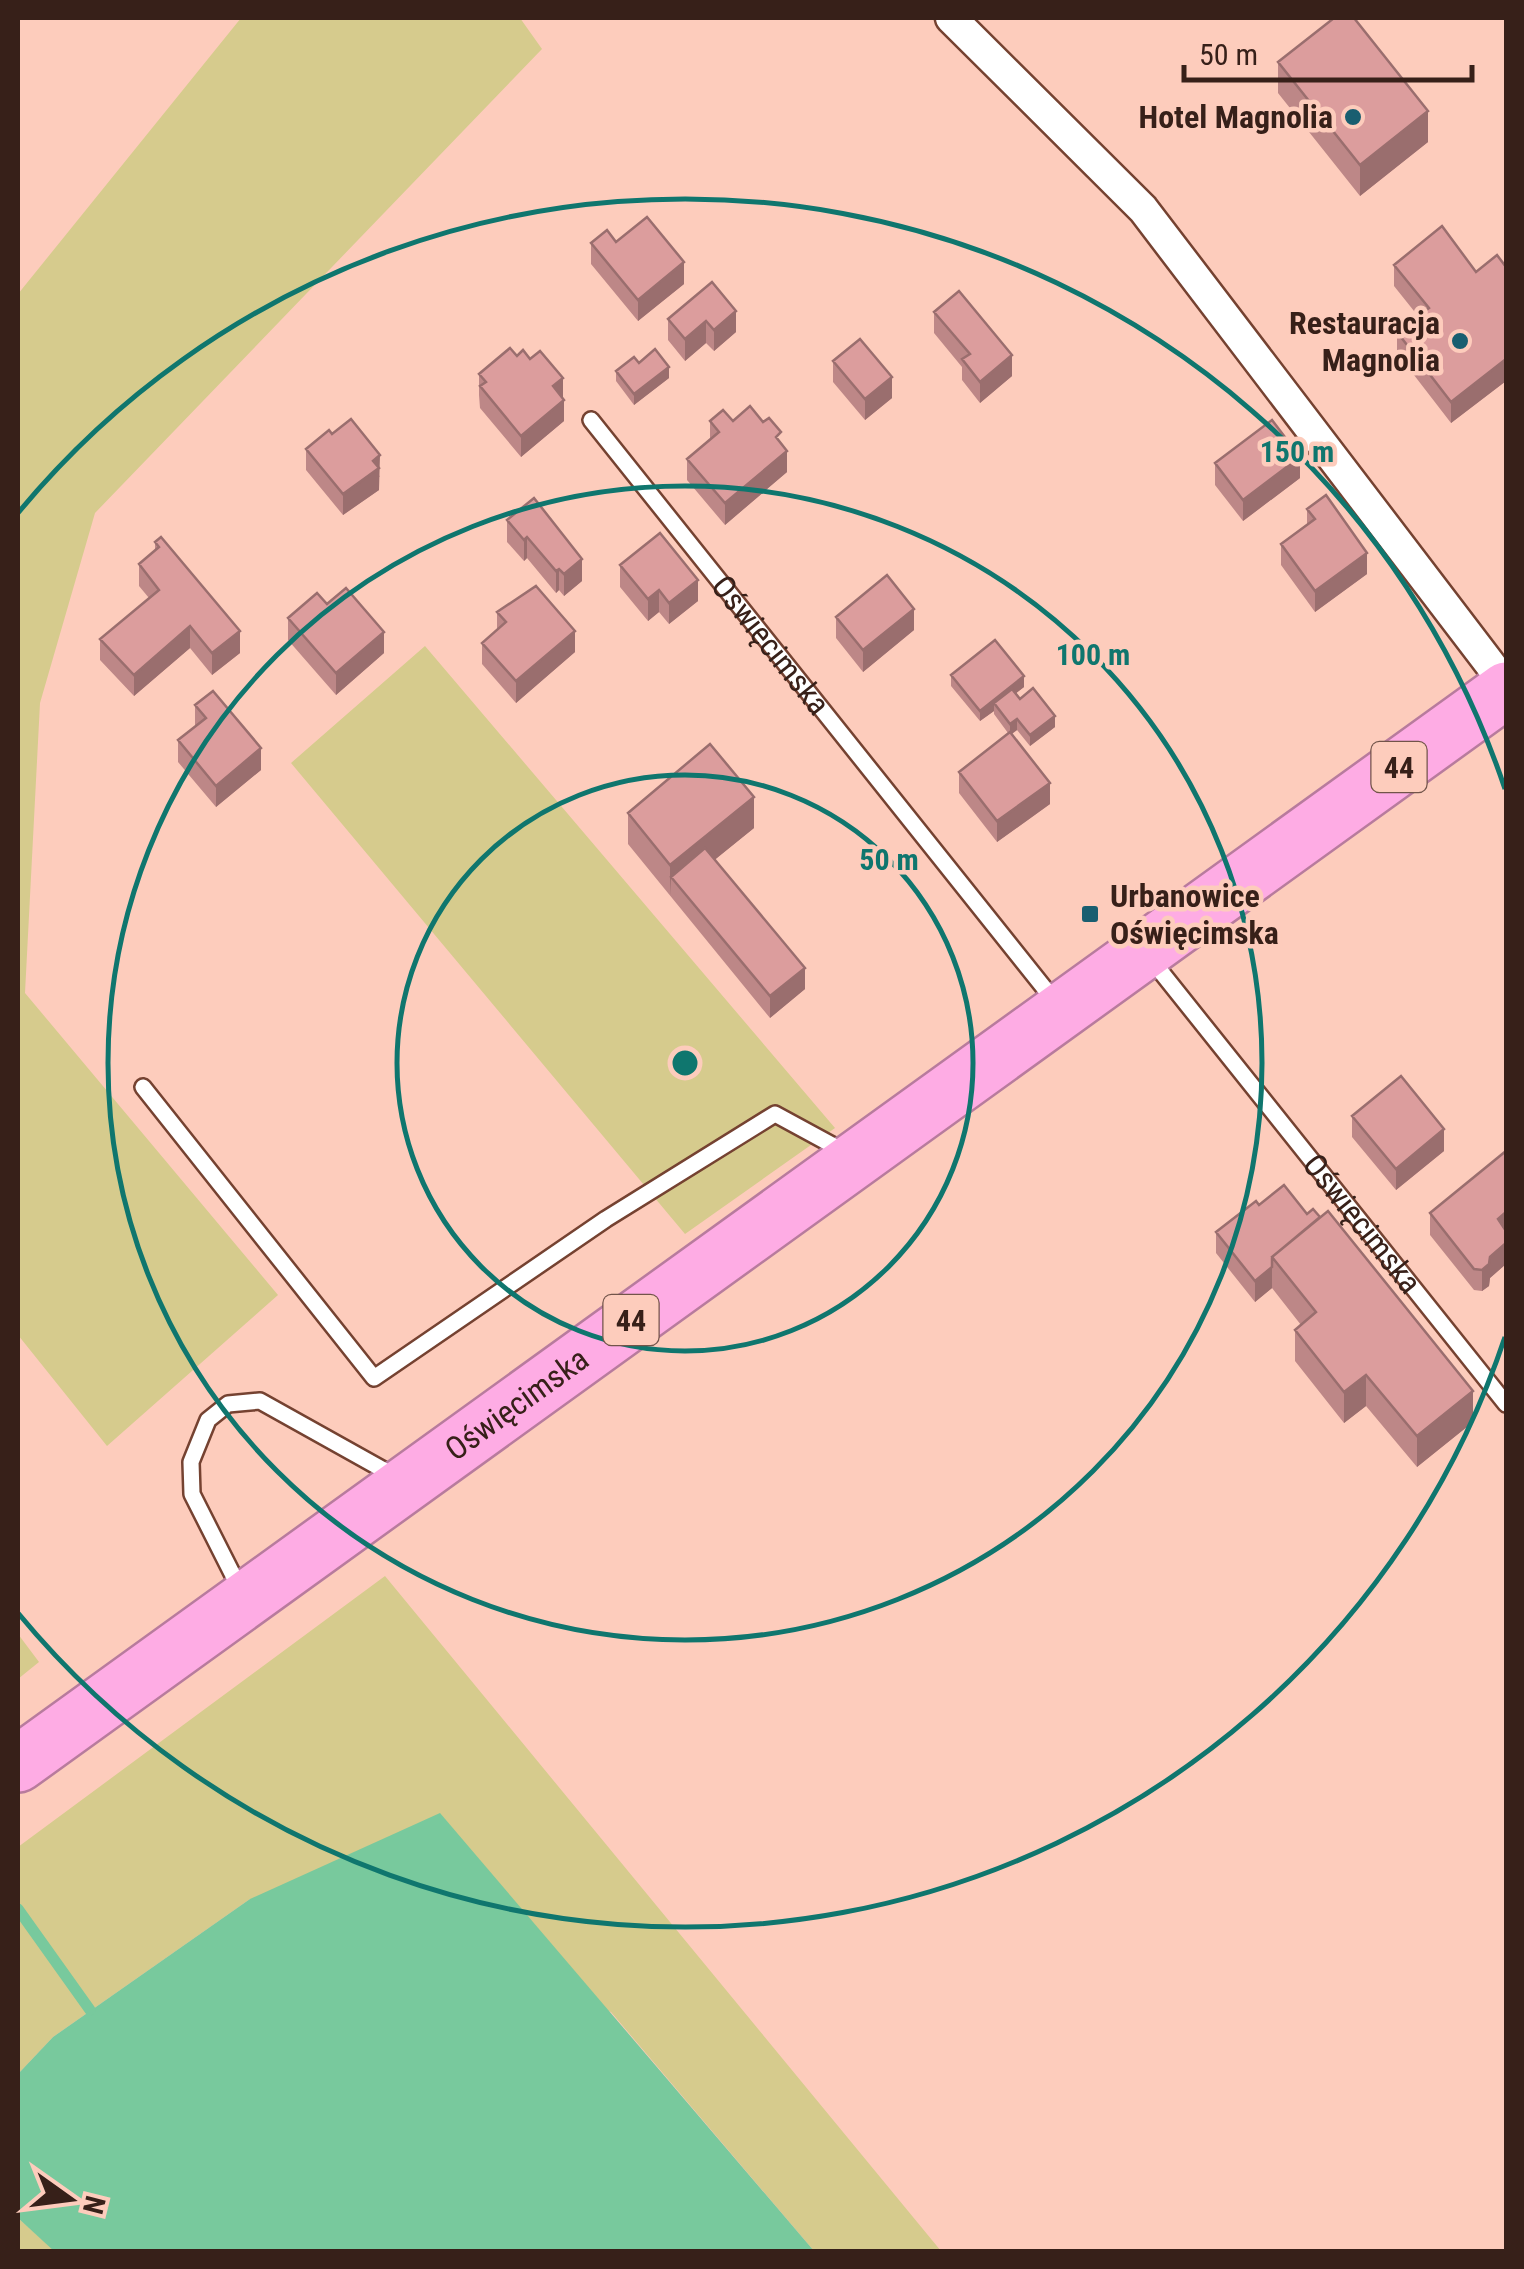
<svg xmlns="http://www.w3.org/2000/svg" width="1524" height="2269" font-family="'Roboto Condensed',sans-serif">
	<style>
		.green { fill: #d6cb8d }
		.water { fill: #78c99d }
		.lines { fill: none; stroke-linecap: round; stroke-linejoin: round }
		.stream { stroke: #78c99d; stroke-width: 11 }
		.lane-casing { stroke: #754231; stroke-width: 20 }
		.street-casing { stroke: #754231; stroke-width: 35 }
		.highway-casing { stroke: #b87b9d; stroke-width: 60 }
		.lane { stroke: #fff; stroke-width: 15 }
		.street { stroke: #fff; stroke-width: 30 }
		.highway { stroke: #feace4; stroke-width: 55 }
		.wall { fill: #bd8787 }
		.shaded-wall { fill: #9a6e6e }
		.building { fill: #dc9d9d; stroke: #9a6e6e; stroke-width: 2.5 }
		.ring { fill: none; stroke: #0f766e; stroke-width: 5 }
		.poi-dot { fill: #195e70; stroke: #fdccbc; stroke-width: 4 }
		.labels { text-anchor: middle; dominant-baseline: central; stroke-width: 9; stroke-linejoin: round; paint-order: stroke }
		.shield { fill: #fdccbc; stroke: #72544a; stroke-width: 2.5 }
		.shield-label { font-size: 30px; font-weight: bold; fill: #372019 }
		.poi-label { font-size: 32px; font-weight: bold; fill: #372019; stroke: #fdccbc; text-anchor: end }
		.street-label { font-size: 32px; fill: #372019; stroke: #fdccbc }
		.centre { fill: #0f766e; stroke: #fdccbc; stroke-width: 5 }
		.ring-label { font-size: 30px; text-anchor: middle; font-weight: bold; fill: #0f766e; stroke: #fdccbc; stroke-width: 9; stroke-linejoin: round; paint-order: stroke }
	</style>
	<rect width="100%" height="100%" fill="#fdccbc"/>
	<!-- green -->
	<path class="green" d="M241 18H520L542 49 95 513 40 703 25 993 278 1295 107 1446 18 1335V294Z
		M425 646 835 1128 685 1234 291 763Z
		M385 1576 941 2251H814L611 2012 250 1899 53 2037 18 2074V1847Z
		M18 1634 39 1662 18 1679Z
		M18 2218 55 2251H18Z"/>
	<!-- water -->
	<path class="water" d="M440 1813 814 2251 55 2252 18 2218V2074L53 2037 250 1899Z"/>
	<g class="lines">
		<!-- stream -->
		<path class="stream" d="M18 1909 90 2010"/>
		<!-- lane casing -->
		<g class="lane-casing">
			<g id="lane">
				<path id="s1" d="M591 420 1057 1004"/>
				<path id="s2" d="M1150 958 1506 1404"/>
				<path d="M143 1087 374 1378 606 1219 775 1114 845 1152"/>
				<path d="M241 1591 192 1494 191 1462 208 1420 228 1404 260 1401 398 1478"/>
			</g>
		</g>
		<!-- street casing -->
		<g class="street-casing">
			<path id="street" d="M951 18 1143 209 1506 685"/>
		</g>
		<!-- highway casing -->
		<g class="highway-casing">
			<g id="highway">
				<path id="s3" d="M18 1764 1506 690"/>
			</g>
		</g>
		<!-- lane -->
		<use href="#lane" class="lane"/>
		<!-- street -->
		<use href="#street" class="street"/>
		<!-- highway -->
		<use href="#highway" class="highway"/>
	</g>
	<!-- wall -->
	<path class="wall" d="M1278 62 1428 142 1360 196 1278 93Z
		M616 242 684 284 638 321 591 264V243Z
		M1394 265 1476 272 1506 267V381L1451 423 1397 353V332L1418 316 1394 286Z
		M712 282 736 332 714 351 706 343 685 361 668 340V319Z
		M934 312 1012 376 980 403 962 380V367L934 333Z
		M517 356 563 398 564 421 521 457 480 408 479 395V374Z
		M833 361 892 398 865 420 833 382Z
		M639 363 669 378 634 405 616 381V371Z
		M710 421H733L781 444 787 472 725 525 687 480V459L710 440Z
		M306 449 380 476 379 477V490L343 515 306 470Z
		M1215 463 1300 478 1243 521 1215 485Z
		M1307 509 1367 574 1315 612 1281 565V544L1307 524Z
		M507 520 582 581 564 596 559 590 556 593 527 558 524 561 507 542Z
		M155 542 240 653 212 675 190 648 134 696 100 660V639L149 598 139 586V564L155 551Z
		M620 565 698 601 669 624 659 612 648 621 620 587Z
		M327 604 384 653 336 695 288 640V618Z
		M497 612 575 652 516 703 482 664V643L497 630Z
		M836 617 914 630 863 672 836 638Z
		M951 675 1024 687 1016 693 1020 699 1055 727 1030 746 1017 730 1012 734 1050 804 997 842 959 793V772L1008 733 994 714V711L980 721 951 686Z
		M195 705 261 770 216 807 178 762V740L195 726Z
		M628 813 754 828 714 860 805 989 770 1018 628 844Z
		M1352 1116 1444 1151 1396 1190 1352 1137Z
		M1506 1151V1264L1490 1278 1489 1286 1482 1291 1474 1290 1430 1235V1213Z
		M1256 1201 1473 1422 1417 1467 1366 1406 1344 1423 1295 1361V1330L1301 1325 1272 1288 1255 1302 1216 1253V1232Z"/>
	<!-- shaded-wall -->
	<path class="shaded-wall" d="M1428 111V142L1360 196V165Z
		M684 262V284L638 321V300Z
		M736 311V332L714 351V330Z
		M706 321V343L685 361V339Z
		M1012 355V376L980 403V382Z
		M1506 359V381L1451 423V402Z
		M669 367V378L634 405V394Z
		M892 377V398L865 420V399Z
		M563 378V399L553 386Z
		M564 400V421L521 457V436Z
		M787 451V472L725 525V503Z
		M380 455 379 490 343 515V494Z
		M1300 457V478L1243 521V500Z
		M527 537V558L524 561V540Z
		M1367 553V574L1315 612V591Z
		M582 559V581L564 596V574Z
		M559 569V590L556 593V571Z
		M698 580V601L669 624V603Z
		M659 590V612L648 621V599Z
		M914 609V630L863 672V650Z
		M190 626V648L134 696V675Z
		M240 631V653L212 675V653Z
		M575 631V652L516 703V681Z
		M384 632V653L336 695V673Z
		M1024 676V687L997 708 994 703V711L980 721V711Z
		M1055 716V727L1030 746V735Z
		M1017 719V730L1010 735V724Z
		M261 748V770L216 807V786Z
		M1050 783V804L997 842V821Z
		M754 797V828L680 888 671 877 670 896V865Z
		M805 968V989L770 1018V996Z
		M1444 1129V1151L1396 1190V1169Z
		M1506 1212V1234L1498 1219Z
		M1506 1243V1264L1490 1278 1489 1286 1482 1291V1270L1490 1257Z
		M1272 1267V1288L1255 1302V1281Z
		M1366 1375V1406L1344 1423V1392Z
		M1473 1391V1422L1417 1467V1436Z"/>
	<!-- building -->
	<path class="building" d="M1334 18H1354L1428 111 1360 165 1278 62Z
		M647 217 684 262 638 300 591 243 607 230 616 242Z
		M1442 226 1476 272 1497 255 1506 267V359L1451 402 1397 332 1429 308 1394 265Z
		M712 282 736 311 714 330 706 321 685 339 668 319Z
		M959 291 1012 355 980 382 962 359 970 354 934 312Z
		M860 339 892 377 865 399 833 361Z
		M510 348 517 356 523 350 530 359 540 351 563 378 553 386 564 400 521 436 480 386 486 382 479 374Z
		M655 349 669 367 634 394 616 371 634 357 639 363Z
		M750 406 763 422 769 418 781 432 776 437 787 451 725 503 687 459 719 432 710 421 723 410 733 421Z
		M351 419 380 455 373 461 379 468 343 494 306 449 329 430 332 434Z
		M1272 420 1300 457 1243 500 1215 463Z
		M1326 495 1367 553 1315 591 1281 544 1315 519 1307 509Z
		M534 498 582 559 564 574 559 569 556 571 527 537 524 540 507 520Z
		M660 533 698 580 669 603 659 590 648 599 620 565Z
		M161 537 240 631 212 653 190 626 134 675 100 639 159 590 139 564 159 547 155 542Z
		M887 575 914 609 863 650 836 617Z
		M536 586 575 631 516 681 482 643 506 622 497 612Z
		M346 588 384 632 336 673 288 618 317 593 327 604Z
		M995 640 1024 676 980 711 951 675Z
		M1033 688 1055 716 1030 735 1017 719 1010 724 994 703 1012 689 1020 699Z
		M213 691 261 748 216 786 178 740 206 718 195 705Z
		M1010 732 1050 783 997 821 959 772Z
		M710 744 754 797 670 865 628 813Z
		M705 848 805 968 770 996 671 877Z
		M1401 1076 1444 1129 1396 1169 1352 1116Z
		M1506 1151V1212L1498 1219 1506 1231V1243L1490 1257 1489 1264 1482 1270 1474 1269 1430 1213Z
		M1284 1185 1307 1214 1313 1209 1320 1217 1272 1257V1267L1255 1281 1216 1232 1256 1201 1259 1205Z
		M1328 1211 1473 1391 1417 1436 1366 1375 1344 1392 1295 1330 1316 1312 1272 1257Z"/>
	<!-- distance rings -->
	<g class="ring">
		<circle cx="685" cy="1063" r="288"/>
		<circle cx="685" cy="1063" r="577"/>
		<path d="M1505 1337A865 865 0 0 1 18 1613M18 513A865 865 0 0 1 1505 789"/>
	</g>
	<!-- markers -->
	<g class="poi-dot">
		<circle cx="1353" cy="117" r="10"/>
		<circle cx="1460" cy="341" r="10"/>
		<rect x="1080" y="904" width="20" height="20" rx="5"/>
	</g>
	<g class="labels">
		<!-- shield labels -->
		<g class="shield">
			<rect x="1371.5" y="742" width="55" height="50" rx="8"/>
			<rect x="603.5" y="1295" width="55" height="50" rx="8"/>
		</g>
		<g class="shield-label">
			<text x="1399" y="767">44</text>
			<text x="631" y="1320">44</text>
		</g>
		<!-- poi labels -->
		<g class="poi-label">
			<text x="1333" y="117">Hotel Magnolia</text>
			<text x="1440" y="323">Restauracja<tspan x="1440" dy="37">Magnolia</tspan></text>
			<text x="1110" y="896" text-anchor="start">Urbanowice<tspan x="1110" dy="37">Oświęcimska</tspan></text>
		</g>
		<!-- street labels -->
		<g class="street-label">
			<text stroke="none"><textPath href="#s1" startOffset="288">Oświęcimska</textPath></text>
			<text stroke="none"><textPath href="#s2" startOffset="340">Oświęcimska</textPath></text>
			<text stroke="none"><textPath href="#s3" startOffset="615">Oświęcimska</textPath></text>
		</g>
	</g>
	<circle cx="685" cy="1063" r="15" class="centre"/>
	<g class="ring-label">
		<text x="1297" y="462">150 m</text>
		<text x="1093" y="665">100 m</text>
		<text x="889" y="870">50 m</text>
	</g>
	<!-- border -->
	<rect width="1524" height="2269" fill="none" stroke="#372019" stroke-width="40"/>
	<!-- north arrow -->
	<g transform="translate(70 2199) rotate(104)" stroke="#fdccbc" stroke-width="8" paint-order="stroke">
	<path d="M0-8L18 38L0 25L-18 38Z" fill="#372019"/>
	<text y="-15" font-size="28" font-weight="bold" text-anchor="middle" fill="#372019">N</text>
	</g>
	<!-- scale -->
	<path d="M1184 65v15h288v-15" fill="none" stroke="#372019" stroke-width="5"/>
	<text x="1199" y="65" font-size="30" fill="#372019" stroke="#fdccbc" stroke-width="8" paint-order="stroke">50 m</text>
</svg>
